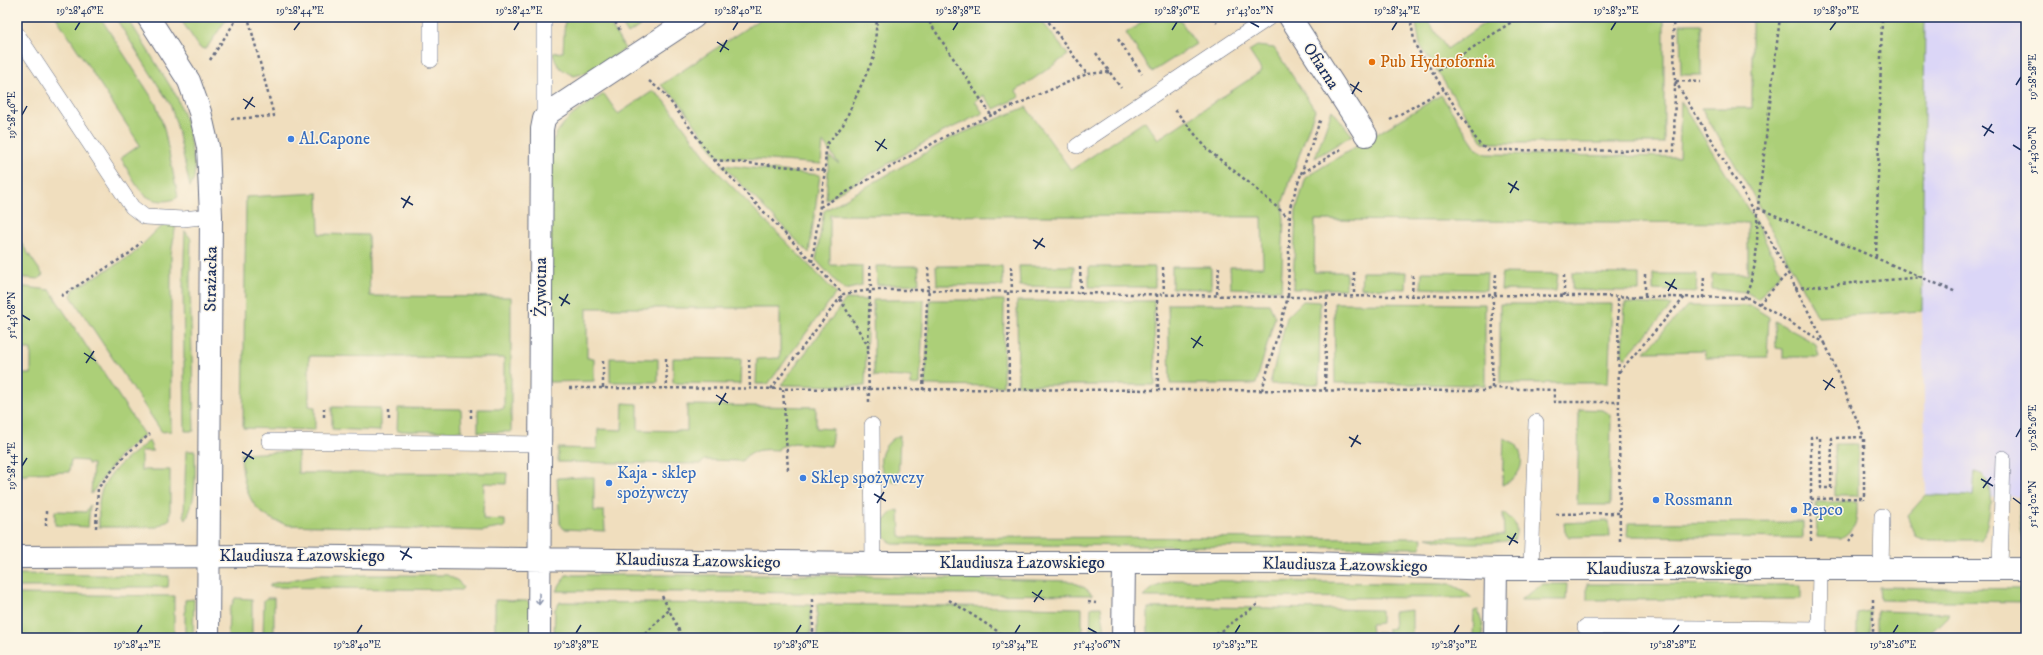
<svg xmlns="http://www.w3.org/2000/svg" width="2043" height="655" font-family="'IM FELL DW Pica',serif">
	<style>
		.built { fill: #dbd6f7 }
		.green { fill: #accf78; stroke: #647f6b }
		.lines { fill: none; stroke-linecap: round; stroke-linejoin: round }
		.lane-casing { stroke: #666c80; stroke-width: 16 }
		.street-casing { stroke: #666c80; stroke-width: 24 }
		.secondary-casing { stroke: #666c80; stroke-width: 24 }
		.path { stroke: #666c80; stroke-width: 2.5; stroke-dasharray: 3 3; stroke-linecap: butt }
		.lane { stroke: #fff; stroke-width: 15 }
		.street { stroke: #fff; stroke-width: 22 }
		.secondary { stroke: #fff; stroke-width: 22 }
		.oneway { stroke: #8d97ae }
		.ticks { fill: none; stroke: #1b2f5e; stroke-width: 1.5 }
		.food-dot { fill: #e8710a; stroke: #fcf5e5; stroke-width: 1.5 }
		.shop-dot { fill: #3f7fe0; stroke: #fcf5e5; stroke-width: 1.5 }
		.labels { text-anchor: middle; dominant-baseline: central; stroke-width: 3; stroke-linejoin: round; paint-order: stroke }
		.food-label { font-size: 17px; fill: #c56008; stroke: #fcf5e5; text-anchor: start }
		.street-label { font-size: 17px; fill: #1b2f5e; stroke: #fcf5e5 }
		.shop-label { font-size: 17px; fill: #366cbe; stroke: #fcf5e5; text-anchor: start }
		.neatline { fill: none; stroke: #1b2f5e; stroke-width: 1.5 }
		.ticks-label { font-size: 10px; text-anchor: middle; fill: #1b2f5e }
	</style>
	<rect width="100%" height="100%" fill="#fcf5e5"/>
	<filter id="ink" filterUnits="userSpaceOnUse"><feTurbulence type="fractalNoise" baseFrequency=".025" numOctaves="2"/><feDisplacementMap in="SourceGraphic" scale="8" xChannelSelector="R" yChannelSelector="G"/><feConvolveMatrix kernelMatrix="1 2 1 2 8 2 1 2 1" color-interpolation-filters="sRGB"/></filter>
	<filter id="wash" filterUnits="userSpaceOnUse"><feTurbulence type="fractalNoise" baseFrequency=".012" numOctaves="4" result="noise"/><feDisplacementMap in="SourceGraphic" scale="16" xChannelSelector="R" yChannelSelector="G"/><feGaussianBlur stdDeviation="0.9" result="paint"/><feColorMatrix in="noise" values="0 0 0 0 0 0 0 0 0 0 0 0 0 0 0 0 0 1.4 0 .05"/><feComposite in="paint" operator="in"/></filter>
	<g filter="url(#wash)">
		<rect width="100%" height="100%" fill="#f0debe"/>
		<!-- built -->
		<path class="built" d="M1925 17H2026V497L1926 495 1922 311Z"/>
		<!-- green -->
		<path class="green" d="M56 17H100L156 104 164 128 178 197C169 203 153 202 145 195 136 188 127 168 121 158L140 145Z
			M115 17H127L177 97 187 125 195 168 194 179 190 187 177 126 170 104Z
			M179 17H228L206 49 200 48Z
			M565 17H606L625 49 589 72 574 76C562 70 556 67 553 53L563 52Z
			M618 17H649L650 19 628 34Z
			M763 17H1039L1068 55 1016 91 1020 97 994 109 983 95 975 101 983 113 941 133 826 200 829 156 839 164 823 142 821 164 717 156 678 100 661 85Z
			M1151 17H1178L1196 44 1152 72 1126 33Z
			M1415 17H1425L1447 49 1493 17H1664V143H1484L1420 45Z
			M1752 17H1925L1922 311 1818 317 1748 186 1701 108H1752Z
			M1680 24H1701V75H1681Z
			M1257 46 1274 48 1315 110 1282 204 1284 219 1281 290 1231 288 1230 267H1263L1262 217 830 215V265L862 266V286L844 290 816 260 824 211 953 137 1026 107 1071 170 1145 121 1158 139 1262 71 1249 51Z
			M653 91 664 100 714 168 836 293 768 384H756L757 359 780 358V308H587V358H594V381L548 382 551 146C559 120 582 108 604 94L618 114Z
			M1441 95 1477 149 1486 154 1679 157 1681 101 1754 219 1781 272 1758 299 1746 292 1712 289V274H1748V223L1315 220 1314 272H1346V289H1293L1296 211 1306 177Z
			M1332 110 1352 135 1315 158Z
			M722 165 820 175 809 253Z
			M318 193 319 234 368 235 370 296 511 297V432H478V409H504V358L309 356V406L315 407V430L243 428 246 197Z
			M176 224 171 254V431L162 432 71 296 74 289 131 256 158 229 165 225Z
			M185 231 191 239 190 284 194 431H185L183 287Z
			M17 237 43 275 38 279 17 277Z
			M876 266H918L919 284 877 285Z
			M936 266H1002L1003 286 937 285Z
			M1019 266H1074V287L1020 286Z
			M1089 267H1155V287H1089Z
			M1172 267H1211V289L1172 288Z
			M1362 272H1407L1406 289 1361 288Z
			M1422 272 1487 273 1486 290 1421 288Z
			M1502 273 1558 274 1556 291 1501 290Z
			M1572 273 1639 274V291L1572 290Z
			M1653 274H1697L1696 292 1653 290Z
			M17 286 50 290 144 435 121 454 91 494 93 464H88L87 461 71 460 69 472 28 473V475H17V374H31V349H17Z
			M846 299 868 300 865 386 781 385Z
			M873 300H924L920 384 911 385V377L874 376Z
			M930 300H1004L1003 386 925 385Z
			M1017 301H1154L1155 385H1018Z
			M1303 301 1320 302 1319 384H1270L1287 317Z
			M1334 303 1485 304V385L1335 383Z
			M1625 303 1672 305 1625 358 1622 353Z
			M1168 304H1269L1275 317 1256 384H1170Z
			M1500 304H1612L1608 383H1500Z
			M1687 306H1751L1769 317 1767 357 1706 358 1704 351 1645 352Z
			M1775 321 1816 344 1819 357H1783V349L1776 348Z
			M610 358 658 359V382H610Z
			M673 358 741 359 740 384 673 383Z
			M623 403 638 404V430L687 431V405L816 407V428L833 429 831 446 794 443 780 447 778 450C764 449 750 449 742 461L705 460 700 464 558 462V448L597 449 598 429 622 430Z
			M332 407 380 408V431L332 429Z
			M398 408 461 409 462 431H397Z
			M1579 409 1603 410 1611 415 1610 505H1577Z
			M900 435 898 483C873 476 876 445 900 435Z
			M1504 438 1516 444C1527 462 1521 477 1502 485Z
			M149 441 153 451H141V470H170V519L157 527H99C99 517 98 505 100 496 105 472 132 455 149 441Z
			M1835 444H1858V496H1835Z
			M186 451H195C195 474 197 499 186 519L184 515Z
			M298 451V473H507L506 484 484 483 483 519 505 520V527L483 531 288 525C282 523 274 521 268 517 246 504 242 477 241 454Z
			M1975 472C1978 473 1983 474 1985 477 1995 490 1989 528 1981 540H1922L1915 536 1907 516 1926 495 1973 496Z
			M2026 476V541H2025C2019 529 2015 486 2026 476Z
			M594 477V511H604L605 531 564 529 560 524 557 478Z
			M1816 502H1857C1857 521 1858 527 1841 538L1817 537Z
			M90 505 88 527 55 525V511L86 512Z
			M899 510 900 537 1422 538 1421 548 895 544C885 541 882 533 882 523L892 512Z
			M1503 513C1515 520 1519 527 1514 540 1487 544 1453 545 1427 537L1504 535Z
			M1609 521 1610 536 1569 537 1565 532 1564 523Z
			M1803 522V538L1627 536 1628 523Z
			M17 574 169 576 168 587H17Z
			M317 575H447L458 581 463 588 461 590 270 587V584Z
			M566 575H823L1070 581 1085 588 1093 595 556 591Z
			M1172 580 1450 584 1464 591 1472 598 1143 597 1153 588Z
			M1543 584H1567L1566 600H1520Z
			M1587 584 1801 585V599L1587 600Z
			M1879 587 2026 589V602L1880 600Z
			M17 594 174 596V638H17Z
			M235 598 252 599V638H228L229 611Z
			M267 598H274V638H263L264 600Z
			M194 599 193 638H185V600Z
			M495 600 527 601 532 605V638H495Z
			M560 602 811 605V638H554L555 609Z
			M817 604 1082 608V638H817Z
			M1093 607H1101L1106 638H1090L1091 608Z
			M1209 607 1381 610V623L1371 624 1372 633H1388V629L1394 628 1393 612 1412 610V638H1148V608Z
			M1478 610 1483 625V638H1473L1474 611Z
			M1870 611 1869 638H1857V613Z
			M1877 611 1949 613 1947 617 1925 638H1877Z"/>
	</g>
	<g filter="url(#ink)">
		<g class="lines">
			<!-- lane casing -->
			<g class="lane-casing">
				<path id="lane" d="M17 34 132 207 145 217 183 219 211 216
					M431 60V17
					M544 119V17
					M1077 146 1270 17
					M872 425 873 563
					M269 441 540 444
					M1531 569 1536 422
					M2000 569 2003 458
					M1881 570 1882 516
					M1585 627 1819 629 1820 569"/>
			</g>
			<!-- street casing -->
			<g class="street-casing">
				<path id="street" d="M1290 17 1366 135
					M17 557 260 556 873 563H1309L1496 569H2026
					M539 638 542 129 544 119 550 112 694 17
					M1123 638 1124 564
					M1495 638 1496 569"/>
			</g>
			<!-- secondary casing -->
			<g class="secondary-casing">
				<path id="secondary" d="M148 17 189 81 200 112 208 147 211 216 208 638"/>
			</g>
			<!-- path -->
			<path class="path" d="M612 17 621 32
				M926 17 991 115
				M1045 17 1087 74 1109 72
				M1213 17 1217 23
				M1410 17 1415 45 1480 145 1488 150 1674 151 1675 81 1673 17
				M1118 39 1142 74
				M1096 53 1121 88
				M210 60 238 17
				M1433 74 1519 17
				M649 81 664 93 714 160 843 294 871 290H929L1288 297 1262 390
				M1676 81 1701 82
				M1175 110 1208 150 1253 186 1289 218
				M231 119 274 116 248 17
				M1390 120 1444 89
				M1341 149 1301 174 1290 207 1288 297 1495 295 1749 298 1825 343 1757 215 1675 81
				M714 160 825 170 826 145 843 125 874 57 877 17
				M1301 174 1321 118
				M820 207 953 132 1087 74
				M1758 208 1956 292
				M1876 257 1882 17
				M812 262 825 170
				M870 266 871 290
				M1011 266 1012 290
				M1080 267 1081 293
				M1163 267 1164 293
				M1354 272V296
				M1645 274V298
				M1795 288 1922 277
				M1008 292 1009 390
				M1157 294 1158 390
				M1217 294 1219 267
				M1495 295 1496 273
				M61 296 130 253 141 242
				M1412 296 1413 273
				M1564 296V273
				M1618 298 1620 542
				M1704 298 1705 274
				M1744 298C1757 272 1758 243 1757 215L1780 17
				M840 299 868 346
				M1759 304 1787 274
				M1825 343 1864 437
				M666 358 667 389
				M749 359 750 389
				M1619 372 1685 297
				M569 388 1483 391 1492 388 1554 390V402H1619
				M603 388V358
				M1492 388 1493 296
				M771 389 843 294
				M783 389 788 470
				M923 390 927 304 929 290 928 266
				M1325 390 1327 295
				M869 402 868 347 870 291
				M389 408V418
				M471 409V418
				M324 417V407
				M1811 499 1864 498
				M46 511V528
				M1556 514 1620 513
				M96 528 98 488 124 456 150 434
				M1811 541V437H1820L1821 488H1831L1832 438 1864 437V500
				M1849 541 1856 533
				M662 596 683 638
				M813 599V638
				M949 600 1008 638
				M1088 602 1096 603
				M641 638 669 610
				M1211 638 1258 604
				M1873 638V597"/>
			<!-- lane -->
			<use href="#lane" class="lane"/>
			<!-- street -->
			<use href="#street" class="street"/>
			<!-- secondary -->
			<use href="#secondary" class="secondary"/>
		</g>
		<!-- one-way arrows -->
		<defs><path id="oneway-shaft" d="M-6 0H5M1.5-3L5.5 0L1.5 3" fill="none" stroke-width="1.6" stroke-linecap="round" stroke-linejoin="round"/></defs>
		<use class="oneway" href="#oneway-shaft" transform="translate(539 599) rotate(90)"/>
	</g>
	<!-- ticks -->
	<path class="ticks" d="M1250 22 1259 27M75 30 80 22M294 30 300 22M514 30 519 22M733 30 738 22M953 30 958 22M1172 30 1177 22M1392 30 1397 22M1611 30 1616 22M1830 30 1836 22M717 42 729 50M720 52 727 40M1350 84 1362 92M2016 85 2021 77M1352 94 1359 82M243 99 255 107M245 109 253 97M22 115 27 106M1982 126 1994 133M1984 136 1992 124M875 141 887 149M2013 145 2021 150M877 151 885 139M1508 183 1519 190M1510 193 1517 181M401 198 413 205M403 208 410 196M1033 240 1045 247M1035 249 1043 238M1665 282 1677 289M1668 291 1675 279M559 297 570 304M561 306 568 294M22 315 30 320M1191 338 1203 346M1193 348 1201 336M84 353 96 361M86 363 94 351M1823 380 1835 388M1825 390 1833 378M716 395 728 403M719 405 726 393M1349 437 1361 444M2016 437 2021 428M1351 447 1358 435M242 452 254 459M244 462 252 450M22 466 27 458M1981 479 1993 486M1983 488 1991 477M874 494 886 501M2013 498 2021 504M877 503 884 492M1507 536 1518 543M1509 545 1516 533M400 551 412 558M402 560 409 548M1032 592 1044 600M1034 602 1042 590M1088 628 1097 633M137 633 142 625M357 633 362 625M576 633 581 625M796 633 801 625M1015 633 1020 625M1235 633 1240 625M1454 633 1459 625M1673 633 1679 625M1893 633 1898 625"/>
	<!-- markers -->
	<circle class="food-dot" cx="1372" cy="62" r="4"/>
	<g class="shop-dot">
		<circle cx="291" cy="139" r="4"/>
		<circle cx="803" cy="478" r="4"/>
		<circle cx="609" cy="483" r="4"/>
		<circle cx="1656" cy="500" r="4"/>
		<circle cx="1794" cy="510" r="4"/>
	</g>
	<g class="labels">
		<!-- food labels -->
		<g class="food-label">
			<text x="1380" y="62">Pub Hydrofornia</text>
		</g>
		<!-- street labels -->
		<g class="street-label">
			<text transform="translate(1321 66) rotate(57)">Ofiarna</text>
			<text transform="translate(211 279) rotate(-89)">Strażacka</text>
			<text transform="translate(541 287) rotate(-90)">Żywotna</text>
			<text x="302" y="556">Klaudiusza Łazowskiego</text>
			<text transform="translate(698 561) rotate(1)">Klaudiusza Łazowskiego</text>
			<text x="1022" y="563">Klaudiusza Łazowskiego</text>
			<text transform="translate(1345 565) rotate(1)">Klaudiusza Łazowskiego</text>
			<text x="1669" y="569">Klaudiusza Łazowskiego</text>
		</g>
		<!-- shop labels -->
		<g class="shop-label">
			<text x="299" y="139">Al.Capone</text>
			<text x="617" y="473">Kaja - sklep<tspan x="617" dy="20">spożywczy</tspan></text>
			<text x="811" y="478">Sklep spożywczy</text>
			<text x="1664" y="500">Rossmann</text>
			<text x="1802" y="510">Pepco</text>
		</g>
	</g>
	<!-- margin -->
	<rect width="2043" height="655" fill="none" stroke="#fcf5e5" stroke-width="44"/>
	<rect x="22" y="22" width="1999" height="611" class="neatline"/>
	<g class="ticks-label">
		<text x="80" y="14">19°28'46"E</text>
		<text x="300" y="14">19°28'44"E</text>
		<text x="519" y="14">19°28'42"E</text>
		<text x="738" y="14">19°28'40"E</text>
		<text x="958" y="14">19°28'38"E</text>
		<text x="1177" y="14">19°28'36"E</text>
		<text x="1250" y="14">51°43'02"N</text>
		<text x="1397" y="14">19°28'34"E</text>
		<text x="1616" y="14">19°28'32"E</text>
		<text x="1836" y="14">19°28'30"E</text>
		<text transform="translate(2032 77) rotate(-90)" y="4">19°28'28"E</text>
		<text transform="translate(11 115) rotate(-90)" y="4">19°28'46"E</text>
		<text transform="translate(2032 150) rotate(-90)" y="4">51°43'00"N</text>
		<text transform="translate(11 315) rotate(-90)" y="4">51°43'08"N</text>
		<text transform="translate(2032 428) rotate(-90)" y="4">19°28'26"E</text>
		<text transform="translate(11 466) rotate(-90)" y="4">19°28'44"E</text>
		<text transform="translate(2032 504) rotate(-90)" y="4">51°43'02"N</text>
		<text x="137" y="648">19°28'42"E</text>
		<text x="357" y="648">19°28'40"E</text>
		<text x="576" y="648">19°28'38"E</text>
		<text x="796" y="648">19°28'36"E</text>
		<text x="1015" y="648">19°28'34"E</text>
		<text x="1097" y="648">51°43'06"N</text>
		<text x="1235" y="648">19°28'32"E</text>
		<text x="1454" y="648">19°28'30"E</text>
		<text x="1673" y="648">19°28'28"E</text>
		<text x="1893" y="648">19°28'26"E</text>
	</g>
</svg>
